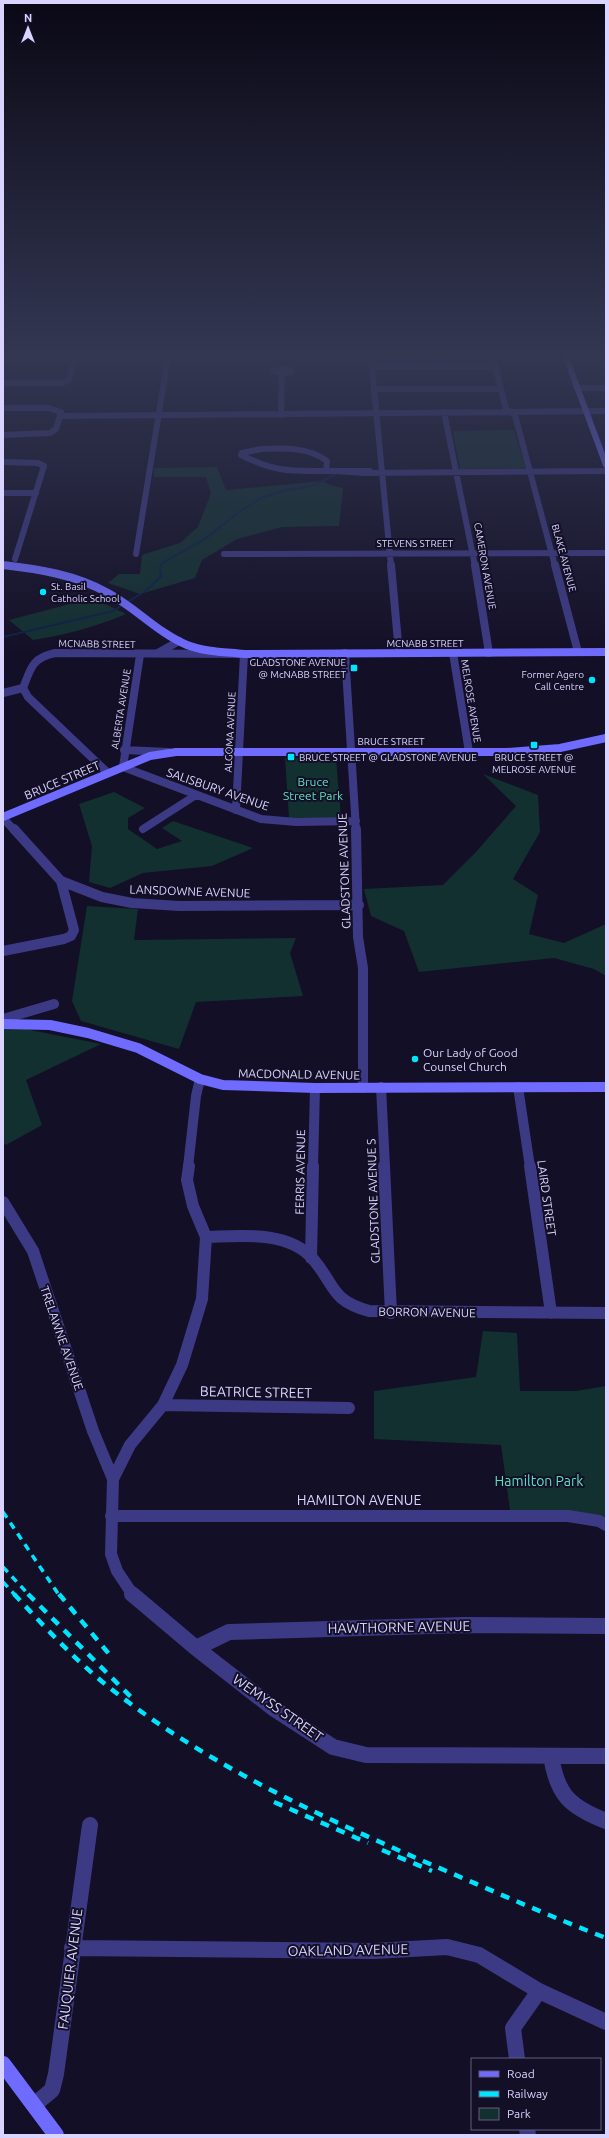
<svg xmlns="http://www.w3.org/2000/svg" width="609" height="2138" font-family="Ubuntu,sans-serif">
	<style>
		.green { fill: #12302f }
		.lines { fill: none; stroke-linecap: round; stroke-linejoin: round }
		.stream { stroke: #0c2248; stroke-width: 2 }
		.street-far4 { stroke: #3d3a85; stroke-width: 6 }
		.street-far3 { stroke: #3d3a85; stroke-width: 8 }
		.street-far2 { stroke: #3d3a85; stroke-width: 10 }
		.street-far1 { stroke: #3d3a85; stroke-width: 12 }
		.street { stroke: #3d3a85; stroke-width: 16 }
		.secondary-far3 { stroke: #6f6bff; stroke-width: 6 }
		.secondary-far2 { stroke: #6f6bff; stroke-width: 8 }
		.secondary-far1 { stroke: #6f6bff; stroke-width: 10 }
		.secondary { stroke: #6f6bff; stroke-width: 16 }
		.rail-far1 { stroke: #00e5ff; stroke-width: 3.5; stroke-dasharray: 7 6; stroke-linecap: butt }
		.rail { stroke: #00e5ff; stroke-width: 4.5; stroke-dasharray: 9 8; stroke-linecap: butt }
		.poi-dot { fill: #00e5ff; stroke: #130f26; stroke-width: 1.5 }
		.labels { text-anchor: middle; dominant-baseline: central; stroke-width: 4; stroke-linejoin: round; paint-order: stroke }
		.far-street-label { font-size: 10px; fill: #d9d4ff; stroke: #130f26 }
		.far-poi-label { font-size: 10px; fill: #d9d4ff; stroke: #130f26; text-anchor: start }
		.street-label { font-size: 12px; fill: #d9d4ff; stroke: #130f26 }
		.park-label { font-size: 12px; fill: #5fe0c0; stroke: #130f26 }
		.poi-label { font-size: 12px; fill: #d9d4ff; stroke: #130f26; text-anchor: start }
		.near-street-label { font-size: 14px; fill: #d9d4ff; stroke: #130f26 }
		.near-park-label { font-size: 14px; fill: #5fe0c0; stroke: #130f26 }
	</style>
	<rect width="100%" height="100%" fill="#130f26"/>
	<!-- green -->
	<path class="green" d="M514 430 526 468 460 469 453 431Z
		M217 467 226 490 323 481 330 485 343 488 339 526 282 527 237 539 202 560 195 578 140 594 108 583 119 574H140L142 555 180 543 198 527 211 493 206 477H154V468Z
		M93 598 126 614C96 627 65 635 33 640L9 620Z
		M285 758H336L341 818H289Z
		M483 774 538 795 540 832 513 879 538 895 529 934 564 943 606 924V976L594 969 554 958 419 972 404 931 371 916 364 889 443 885 475 853 516 806Z
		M114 792 145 808 128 818V829L157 849 182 841 162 828 173 821 253 848 212 866 143 873 110 888 89 882 92 846 79 804Z
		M87 906 138 909 134 940 296 938 290 953 303 996 196 1002 179 1049 81 1021 72 1001Z
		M10 1026 101 1044 26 1080 42 1125 6 1145 3 1142V1029Z
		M483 1331 517 1333 520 1391H576L606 1386V1521L510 1510 501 1445 374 1439V1391L476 1377Z"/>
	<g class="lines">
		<!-- stream -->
		<path class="stream" d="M3 637 113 611 147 590 161 576 160 568 162 563 205 539 239 512 261 498 286 490 315 485 335 474"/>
		<!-- street-far4 -->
		<path class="street-far4" d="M371 357 391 566
			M493 357 506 409 515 415 555 566
			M3 359 69 360 74 362 69 380 62 383H3
			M372 366 495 367
			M285 368 292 372 282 374 273 371Z
			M577 388H606
			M374 389H500
			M3 408H48L61 412 56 429 50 433 3 435
			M444 412 475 566
			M281 415 282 374
			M60 416 606 411
			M261 449C283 448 309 447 327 461L326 471C289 471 275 472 241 455L242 453Z
			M3 462 38 463 44 466 15 559
			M326 471H335
			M370 471H335L364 473 606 471
			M3 493H36
			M136 554 168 357
			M224 554 606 553"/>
		<!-- street-far3 -->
		<path class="street-far3" d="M391 565 399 653
			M475 565 489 653
			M555 565 578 652
			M158 653 179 641
			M345 653 356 830
			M453 653 469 752
			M140 655 123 767 261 819 296 822 356 821
			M23 688C31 668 32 658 55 653L244 654 236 810
			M23 688 28 697 108 773
			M3 693 23 688
			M124 750 168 752
			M3 818 14 830
			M143 829 196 795"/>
		<!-- street-far2 -->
		<path class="street-far2" d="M14 829 61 881 102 897 132 903 179 906 359 905
			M356 829 358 937 363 968V1088
			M3 951 64 939 71 936 74 930 61 881
			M3 1019 54 1004
			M381 1087 385 1167
			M518 1087 530 1167
			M188 1167 196 1096 200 1079
			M313 1167 315 1088"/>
		<!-- street-far1 -->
		<path class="street-far1" d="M384 1166 391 1313
			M530 1166 551 1313
			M3 1202 33 1251 93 1431 113 1479
			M206 1237C240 1236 288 1230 313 1259 336 1286 330 1300 369 1311L606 1313
			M311 1258 313 1166
			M163 1405 349 1408
			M111 1516H568L599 1521 606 1525
			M133 1595 117 1571 111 1554 113 1479 130 1445 163 1405 182 1365 202 1299 206 1237 193 1206 187 1180 189 1166"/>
		<!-- street -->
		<path class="street" d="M132 1594 196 1648 273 1708 333 1747 366 1755 606 1756
			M196 1648 229 1632 464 1625 606 1626
			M551 1756C557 1795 570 1807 606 1821
			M72 1948 374 1951 447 1947 479 1955 539 1991 606 2022
			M517 2059 513 2028 539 1991
			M34 2105 52 2090 56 2074 90 1825
			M527 2129 528 2135"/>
		<!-- secondary-far3 -->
		<path class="secondary-far3" d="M566 357 606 465
			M3 565 9 566"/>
		<!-- secondary-far2 -->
		<path class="secondary-far2" d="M3 565C39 569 76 575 108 593 136 608 158 633 187 645 205 652 225 652 244 654L606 652
			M3 817 150 756 176 752H507L560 748 606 738"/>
		<!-- secondary-far1 -->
		<path class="secondary-far1" d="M3 1024 50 1025 88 1033 138 1048 200 1079 223 1085 315 1088 606 1087"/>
		<!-- secondary -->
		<path class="secondary" d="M3 2064 56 2135"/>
		<!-- rail-far1 -->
		<path class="rail-far1" d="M3 1512 59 1595
			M3 1567 29 1595
			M3 1582 15 1595"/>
		<!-- rail -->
		<path class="rail" d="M14 1594C43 1625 72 1657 105 1684 200 1761 313 1813 423 1861 484 1887 544 1914 606 1938
			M28 1594 136 1702
			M59 1594 109 1654
			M274 1802 368 1843
			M382 1850 432 1871"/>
	</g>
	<!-- sky -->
	<linearGradient id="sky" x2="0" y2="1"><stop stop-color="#0a0815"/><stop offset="0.54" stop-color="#333752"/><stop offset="1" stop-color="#333752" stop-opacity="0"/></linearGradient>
	<rect width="609" height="656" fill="url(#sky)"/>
	<!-- markers -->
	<g class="poi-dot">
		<circle cx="43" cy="592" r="4"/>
		<rect x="350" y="664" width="8" height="8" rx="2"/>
		<circle cx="592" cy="680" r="4"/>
		<rect x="530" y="741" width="8" height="8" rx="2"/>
		<rect x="287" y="753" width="8" height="8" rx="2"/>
		<circle cx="415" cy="1059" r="4"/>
	</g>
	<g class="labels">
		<!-- far-street labels -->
		<g class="far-street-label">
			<text x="415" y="543">STEVENS STREET</text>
			<text transform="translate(564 558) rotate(75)">BLAKE AVENUE</text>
			<text transform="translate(485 566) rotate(80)">CAMERON AVENUE</text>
			<text x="425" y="643">MCNABB STREET</text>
			<text transform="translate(97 644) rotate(1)">MCNABB STREET</text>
			<text transform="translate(471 701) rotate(81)">MELROSE AVENUE</text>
			<text transform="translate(121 709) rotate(-81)">ALBERTA AVENUE</text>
			<text transform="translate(230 732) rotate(-87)">ALGOMA AVENUE</text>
			<text x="391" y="741">BRUCE STREET</text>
		</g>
		<!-- far-poi labels -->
		<g class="far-poi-label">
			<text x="51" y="586">St. Basil<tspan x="51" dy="12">Catholic School</tspan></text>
			<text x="346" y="662" text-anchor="end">GLADSTONE AVENUE<tspan x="346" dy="12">@ McNABB STREET</tspan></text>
			<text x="584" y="674" text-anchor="end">Former Agero<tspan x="584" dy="12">Call Centre</tspan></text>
			<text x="299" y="757">BRUCE STREET @ GLADSTONE AVENUE</text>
			<text x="534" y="757" text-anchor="middle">BRUCE STREET @<tspan x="534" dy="12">MELROSE AVENUE</tspan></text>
		</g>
		<!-- street labels -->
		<g class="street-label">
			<text transform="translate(62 780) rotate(-23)">BRUCE STREET</text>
			<text transform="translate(218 789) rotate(19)">SALISBURY AVENUE</text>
			<text transform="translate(344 871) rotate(-92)">GLADSTONE AVENUE</text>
			<text transform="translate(190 891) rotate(2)">LANSDOWNE AVENUE</text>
			<text transform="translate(299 1074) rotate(1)">MACDONALD AVENUE</text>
			<text transform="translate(300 1172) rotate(-89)">FERRIS AVENUE</text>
			<text transform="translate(547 1198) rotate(82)">LAIRD STREET</text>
			<text transform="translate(373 1201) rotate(-92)">GLADSTONE AVENUE S</text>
			<text transform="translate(427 1312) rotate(1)">BORRON AVENUE</text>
			<text transform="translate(62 1338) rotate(71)">TRELAWNE AVENUE</text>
		</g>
		<!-- park labels -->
		<g class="park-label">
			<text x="313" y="781">Bruce<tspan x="313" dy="14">Street Park</tspan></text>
		</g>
		<!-- poi labels -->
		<g class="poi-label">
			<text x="423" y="1052">Our Lady of Good<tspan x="423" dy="14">Counsel Church</tspan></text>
		</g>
		<!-- near-street labels -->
		<g class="near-street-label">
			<text transform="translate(256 1392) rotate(1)">BEATRICE STREET</text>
			<text x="359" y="1500">HAMILTON AVENUE</text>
			<text transform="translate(399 1627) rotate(-1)">HAWTHORNE AVENUE</text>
			<text transform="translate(278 1708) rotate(35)">WEMYSS STREET</text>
			<text transform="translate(348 1950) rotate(-1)">OAKLAND AVENUE</text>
			<text transform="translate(70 1969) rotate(-83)">FAUQUIER AVENUE</text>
		</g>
		<!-- near-park labels -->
		<g class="near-park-label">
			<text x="539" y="1481">Hamilton Park</text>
		</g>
	</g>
	<!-- border -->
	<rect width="609" height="2138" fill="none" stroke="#d9d4ff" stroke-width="8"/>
	<!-- legend -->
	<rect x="471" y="2058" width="130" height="72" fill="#130f26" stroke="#625e7d"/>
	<rect x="479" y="2071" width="20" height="6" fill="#6f6bff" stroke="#625e7d"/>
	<text x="507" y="2078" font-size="12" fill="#d9d4ff">Road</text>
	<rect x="479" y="2091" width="20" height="6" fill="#00e5ff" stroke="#625e7d"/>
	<text x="507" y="2098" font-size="12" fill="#d9d4ff">Railway</text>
	<rect x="479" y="2108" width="20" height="12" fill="#12302f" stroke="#625e7d"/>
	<text x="507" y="2118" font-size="12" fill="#d9d4ff">Park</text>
	<!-- north arrow -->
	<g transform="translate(28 28)" stroke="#130f26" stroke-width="3" paint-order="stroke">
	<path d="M0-3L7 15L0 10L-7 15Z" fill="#d9d4ff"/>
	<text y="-6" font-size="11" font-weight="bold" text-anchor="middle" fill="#d9d4ff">N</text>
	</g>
</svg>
